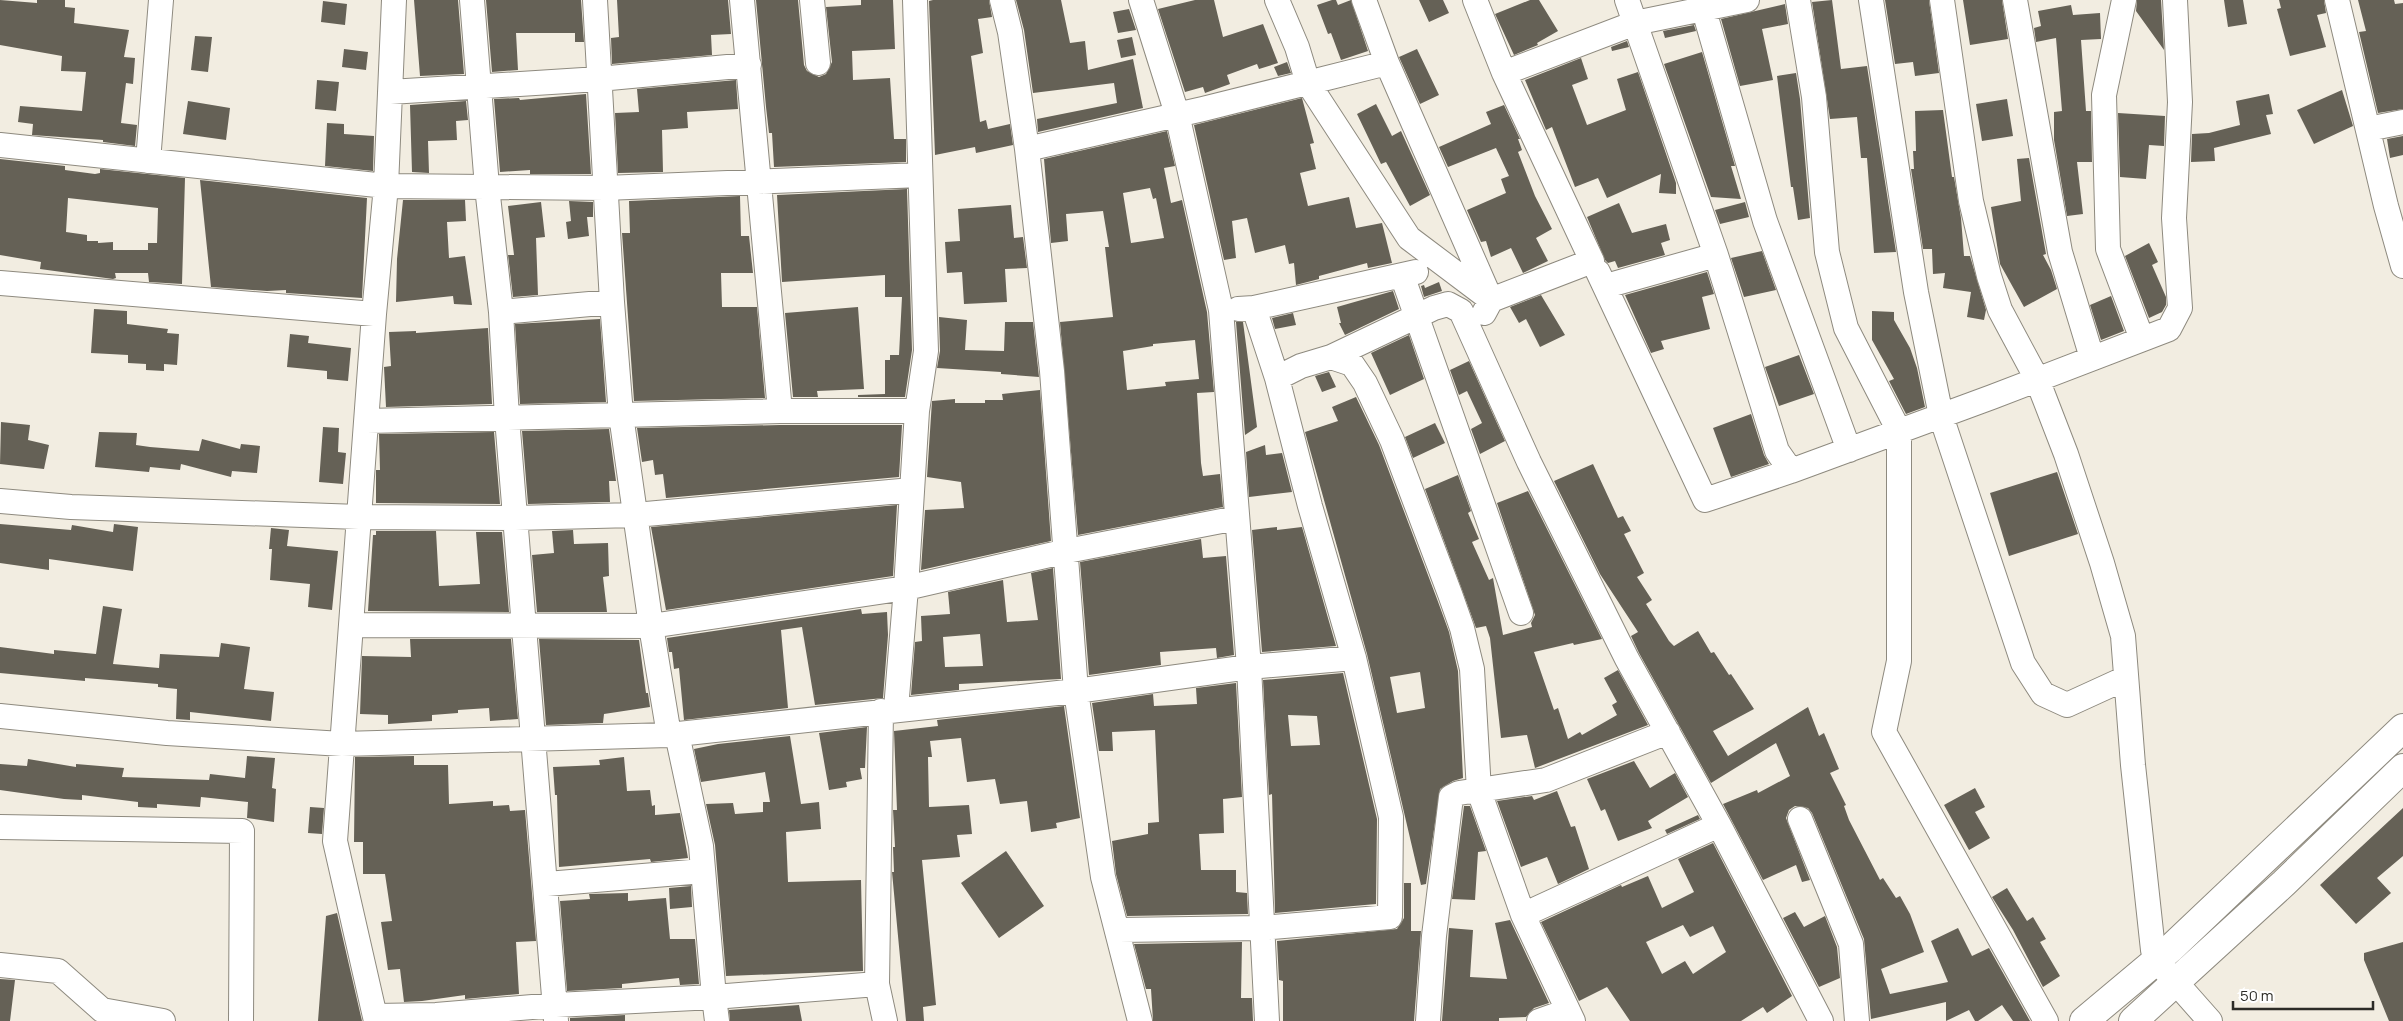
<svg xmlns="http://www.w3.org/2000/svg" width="2403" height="1021" font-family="Manrope,sans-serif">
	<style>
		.building { fill: #656156; fill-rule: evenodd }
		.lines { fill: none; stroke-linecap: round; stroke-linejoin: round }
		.minor-casing { stroke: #8e8a7f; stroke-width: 26 }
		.major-casing { stroke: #8e8a7f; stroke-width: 30 }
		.minor { stroke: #fff; stroke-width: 24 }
		.major { stroke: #fff; stroke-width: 28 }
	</style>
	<rect width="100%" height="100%" fill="#f2ede1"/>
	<!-- building -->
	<path class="building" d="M0 0 37 3V0H65V7L75 8 74 23 129 30 124 57 135 58 133 84 126 83 121 123 137 125 135 146 103 142V140L32 135 33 124 18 122 20 106 82 111 86 72 61 71 62 56 0 45Z
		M414 0H458L464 74 420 76Z
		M486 0H581L584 42H575V33H516L518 70 492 72Z
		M617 0H728L731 34 711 35 712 55 612 64 611 38 619 37Z
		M756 0H798L804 65 807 71 819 77 826 74 832 62 826 7 861 5V0H893L895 49 852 51 853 80 890 78 894 139H906V162L774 167 772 133H769L766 107Z
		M933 0H989L992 17 978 19 983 53 971 56 980 122 986 120 988 129 1010 124 1013 145 976 153 975 147 935 155 929 1Z
		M1016 0H1061L1070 43 1085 41 1088 70 1133 59 1143 108 1038 132 1037 119 1117 103 1114 83 1033 93 1024 30Z
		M1195 0H1214L1223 37 1263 24 1278 63 1259 69 1257 64 1227 75 1230 84 1205 93 1203 87 1185 92 1158 9Z
		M1332 0H1336L1338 5 1351 0 1368 51 1341 60 1331 33 1328 34 1317 5Z
		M1419 0H1443L1449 13 1429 22Z
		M1530 0H1539L1558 31 1537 43 1538 45 1514 55 1495 14Z
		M1832 0 1841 69 1867 66 1896 252 1874 253 1867 158H1861L1857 117 1830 119 1812 2Z
		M1885 0H1929L1939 73 1915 76 1913 62 1895 64Z
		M1963 0H2002L2008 39 1970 45Z
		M2137 0H2161L2164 50 2136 11Z
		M2224 0H2243L2247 24 2228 27Z
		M2279 0H2324L2326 13 2317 15 2326 47 2290 56 2277 9 2281 8Z
		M2358 0H2394L2395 4 2403 3V109L2378 113 2359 32 2366 31Z
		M323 1 347 4 345 25 321 22Z
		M1785 4 1788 24 1762 29 1773 80 1740 86 1721 19Z
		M2071 5 2073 15 2100 13 2101 39 2081 40 2086 111H2091L2092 162H2077L2083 214 2067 216 2054 140V112L2062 111 2056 38 2036 42 2034 28 2041 26 2038 11Z
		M1129 9 1136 30 1118 33 1113 12Z
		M1694 25 1696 31 1665 38 1663 31Z
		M195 36 212 37 208 72 191 70Z
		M1132 37 1136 55 1121 58 1117 40Z
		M1627 41 1629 47 1612 51 1611 47Z
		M344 49 368 52 366 70 342 67Z
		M1417 49 1439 95 1420 104 1399 57Z
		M1702 52 1735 166H1731L1741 199 1711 197 1664 64Z
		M1581 58 1588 79 1572 85 1587 125 1626 110 1617 79 1638 72 1676 183V194L1659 193 1661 174 1607 198 1598 178 1575 187 1552 127 1546 130 1525 80Z
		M1287 62 1291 73 1278 76 1274 67Z
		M1796 73 1800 99 1810 218 1798 220 1793 187H1791L1777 76Z
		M317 80 339 82 336 111 315 109Z
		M736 80 738 109 687 112 688 128 662 130 663 172 618 173 615 113 639 112 637 89Z
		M2342 90 2353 126 2314 144 2297 110Z
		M586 94 591 174H530V170L500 172 494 99 519 98 520 100Z
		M2269 94 2273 114 2266 115 2271 134 2214 148 2215 161 2191 162 2192 134 2209 133 2240 125 2236 101Z
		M1302 98 1314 143 1310 144 1316 169 1300 173 1308 206 1349 197 1356 228 1382 223 1392 263 1368 268 1367 263 1319 276V279L1296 285 1294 263 1289 264 1285 245 1255 253 1247 218 1232 221 1236 258 1224 260 1194 125Z
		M2007 99 2013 136 1982 141 1976 104Z
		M188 101 230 108 226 140 183 134Z
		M466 101 468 120 456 121 457 140 428 141 429 173 412 172 410 105Z
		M1376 104 1392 136 1401 131 1430 195 1410 206 1386 162 1381 164 1357 114Z
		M1504 105 1520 139H1518L1522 150 1518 152 1535 196 1552 229 1536 238 1548 261 1523 273 1511 248 1491 257 1486 241 1481 242 1467 210 1506 193 1501 179 1509 176 1496 148 1448 167 1439 147 1491 124 1486 112Z
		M1943 110 1952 177H1954L1961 218 1964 256H1970L1986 310 1984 320 1967 317 1971 292 1943 288 1945 273 1933 274 1932 249H1923L1911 169H1914L1913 151H1916L1915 111Z
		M2118 113 2165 116 2164 146 2149 145 2146 179 2120 177Z
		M327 123 344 124V134L374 136 373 171 325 166Z
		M1167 131 1175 166 1164 168 1171 203 1182 200 1207 312 1214 392 1197 393 1201 463 1203 476 1220 474 1223 507 1078 535 1060 322 1113 317 1105 247H1109L1103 211 1066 214 1068 241 1051 243 1044 159ZM1150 188 1153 199 1156 198 1164 238 1131 243 1123 193ZM1195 340 1199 379 1165 382 1166 386 1127 390 1123 351 1153 346V344Z
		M2403 136V155L2390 158 2387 139Z
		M2029 158 2046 254 2043 255 2051 270 2057 289 2024 307 2000 264 1991 207 2021 201 2017 159Z
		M0 159 65 166V170L95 174 100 173V169L185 178 182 284 149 282 148 273H115L116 278 113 279 40 269 41 262 0 255ZM68 198 158 208 157 243H148V250H113V242L98 243V241H87V235L66 232Z
		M200 180 367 198 362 298 286 293V290L267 291 211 287Z
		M907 189 912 350 905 397H858V395L885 394V360H890V355H899L902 297H885V275L782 282 777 195Z
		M740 196 741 236H749L753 273H721L722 307H757L765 398 634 401 622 233H630L629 201Z
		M403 200H465L466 221 447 222 449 258 465 256 472 305 454 304 453 296 396 302 397 259Z
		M569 201 593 202V217H587L589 236 568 239 566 222 571 221Z
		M541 202 545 237 536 238 538 295 513 297 508 255H514L508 206Z
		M1745 202 1749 217 1720 224 1715 210Z
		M1619 203 1632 233 1666 224 1670 240 1661 243 1665 255 1618 268 1615 261 1608 263 1605 260 1587 217Z
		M1011 205 1014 238 1023 237 1027 268 1005 269 1007 302 964 304 962 272 947 273 945 242 960 241 958 209Z
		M2149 243 2158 262 2152 265 2166 297V305L2162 312 2149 318 2125 256Z
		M1762 251 1776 290 1744 297 1731 258Z
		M1707 272 1714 294 1702 297 1710 329 1661 341 1664 349 1651 353 1625 295Z
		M1439 282 1442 291 1424 297 1421 286 1424 285 1425 288Z
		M1393 291 1399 309 1345 335 1339 323H1341L1337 307Z
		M1541 295 1565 335 1540 347 1526 319 1519 323 1510 307Z
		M2111 296 2124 331 2101 340 2090 305Z
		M858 307 864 389 817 391 818 397H793L785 313Z
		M94 309 127 311V324L168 329 167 333 179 334 177 365 164 364V371L146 370V364L128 363V355L91 353Z
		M1872 311 1894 312V320L1910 348 1917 368 1925 407 1906 414 1889 381 1894 379 1872 340Z
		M1293 313 1296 325 1275 329 1272 318Z
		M939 317 967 320 965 350 1004 351 1005 322H1033L1039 377 1001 374V372L937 368 940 351Z
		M600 319 606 402 520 404 515 324Z
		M1236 322H1243L1257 427 1245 435Z
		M488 328 492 404 386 407 384 367 391 366 389 332 416 331V333Z
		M290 334 309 336 308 343 351 348 348 381 327 379V371L287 367Z
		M1409 335 1424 379 1390 395 1371 353Z
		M1799 355 1814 394 1779 406 1765 367Z
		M1469 361 1505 441 1480 454 1471 429 1482 423 1467 391 1459 395 1450 370Z
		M1329 372 1336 387 1322 392 1315 376Z
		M1040 390 1051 541 921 570 925 510 964 508 961 482 927 477 932 401 955 399V403H985V400H1003L1002 394Z
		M1356 397 1379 445 1437 599 1449 632 1458 671 1463 778 1453 781 1440 789 1426 884 1421 885 1367 654 1305 432 1338 421 1332 407ZM1420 672 1425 708 1397 713 1390 677Z
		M1751 414 1764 455 1769 464 1731 477 1713 428Z
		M1 422 30 425 28 440 49 445 44 469 0 464Z
		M1435 423 1445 443 1413 458 1405 437Z
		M780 425H902L899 477 666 498 663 474 655 475 653 460 642 462 637 428Z
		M323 427 339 428 338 452 346 453 343 484 319 482Z
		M609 429 616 481H609L610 502 528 504 522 431Z
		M99 432 137 433 136 445 150 447 199 451 202 439 240 449 241 444 260 446 257 473 232 471 231 477 181 464 180 470 150 467 149 472 95 467Z
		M494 432 500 504 376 503V470H380L379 434Z
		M1265 445 1266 455 1282 453 1292 492 1249 497 1246 452Z
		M1593 464 1618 518 1623 516 1631 531 1624 534 1644 573 1637 577 1652 600 1646 604 1669 641 1674 646 1698 631 1711 653 1714 652 1729 675 1731 674 1754 709 1713 731 1728 756 1808 707 1819 736 1824 733 1839 769 1830 773 1846 805 1844 806 1849 820 1880 880 1883 878 1896 898 1900 896 1910 914 1924 952 1881 969 1890 994 1948 982 1931 941 1958 928 1972 956 1989 948 2030 1021H2013L2002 1005 1978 1021H1975L1969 1010 1946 1021V1002L1871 1019 1864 939 1812 813 1808 808 1795 806 1789 810 1786 818 1810 880 1802 882 1796 865 1763 880 1723 804 1757 790 1758 793 1790 776 1776 743 1711 783 1639 653 1631 636 1638 632 1600 574 1554 481Z
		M2057 472 2078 534 2009 556 1990 493Z
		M1458 475 1471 511 1468 513 1479 539 1472 542 1489 580 1493 578 1503 635 1532 627 1531 623 1535 615 1497 503 1528 491 1602 639 1574 645 1573 643 1534 652 1554 710 1558 708 1568 739 1580 732 1582 735 1617 715 1612 705 1617 702 1604 678 1618 670 1648 725 1535 768 1527 735 1501 738 1490 638 1486 626 1476 628 1425 489Z
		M897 505 893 576 666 610 651 527Z
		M0 524 71 530 72 525 113 532 114 524 138 527 133 571 49 559V570L0 563Z
		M1277 527V530L1302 527 1336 646 1262 652 1252 530Z
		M271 528 289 530 287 546 338 551 332 610 308 607 310 584 270 580 272 549H269Z
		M573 530 574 544 608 543 609 576 603 577 607 612H537L532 555 554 553 552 531Z
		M376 531H436L439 586 480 584 476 532H502L509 612 368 611 373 535H376Z
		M1201 539 1203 558 1226 556 1234 655 1217 658 1216 648 1160 652 1161 665 1089 675 1080 562Z
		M1053 568 1061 679 959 684V690L911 695 915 642 922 641 921 616 950 614 948 592 1003 580 1007 622 1038 620 1031 573ZM980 634 983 666 945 667 943 637Z
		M103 606 122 609 113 664 159 668 160 654 219 657 221 643 250 647 244 689 274 692 271 721 190 712V720L176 719 177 689 158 687V684L85 678V681L0 673V647L54 654V650L96 654Z
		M861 609 862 614 887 612 888 635 883 698 815 705 802 627 781 630 788 708 684 720 679 668 674 669 672 652H669L667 638Z
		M410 639H511L518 719 490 721 489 708 458 710V713L432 715V721L388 724V715L360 714 362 656 411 657Z
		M539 639 639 640 646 693H648L650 707 604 714 603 723 546 725Z
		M1343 673 1377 819 1376 904 1275 913 1272 794 1269 795 1263 680ZM1288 715 1317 716 1320 745 1291 746Z
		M1236 683 1242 797 1223 799 1224 833 1199 834 1201 870H1236V892L1247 893 1248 914 1127 916 1116 874 1112 841 1148 834V823L1159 822 1155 730 1112 732 1113 751H1099L1092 703 1153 694 1154 706 1197 704 1196 688Z
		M1064 706 1080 818 1056 823 1057 828 1031 832 1027 801 1000 804 995 779 967 782 961 738 930 741 932 757H928L929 807 969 805 972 834 957 835 960 857 922 860 936 1005 923 1007 924 1021H906L892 872H894L893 847H895L893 810H897L894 731 938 726 937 720Z
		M867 727 865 768H860L862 779 846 782 847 787 829 790 819 733Z
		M790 736 801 804 819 802 821 829 786 832 788 882 861 880 863 971 726 976 715 845 706 804 733 803 735 814 763 812V802H770L765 772 701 782 694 749 718 744Z
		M247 756 275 758 272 788 276 789 274 822 247 818 248 802 201 797 200 807 157 804V808L138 807V802L82 795V800L64 799 0 790V764L27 766 28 759 76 767V764L124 768 122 777 209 780 210 774 245 778Z
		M414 756V765H448L449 804 493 801V806L509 805 510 811 525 810 536 941 516 942 519 994 465 999V995L422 1001 404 1002 400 969 388 970 381 922 392 921 385 874H363V842H354L355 757Z
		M624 757 627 791 650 790 652 806 655 805V815L680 813 688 858 651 862 650 859 559 867 557 795H555L553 767 600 765 599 760Z
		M1634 761 1650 788 1675 773 1688 797 1648 821 1652 828 1618 841 1605 809 1601 811 1587 779Z
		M1975 788 1985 807 1975 812 1990 838 1969 850 1944 805Z
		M1557 791 1571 827 1575 826 1589 869 1558 884 1547 857 1521 867 1497 801 1532 796 1534 800Z
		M1464 806H1470L1486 851 1478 852 1475 900 1452 899Z
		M310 807 324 808 322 834 308 833Z
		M2403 808V856L2377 878 2391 893 2356 924 2320 885Z
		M1698 815 1700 819 1667 834 1665 830Z
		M1713 843 1792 996 1767 1013 1763 1007 1741 1021H1630L1607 987 1579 1001 1541 922 1621 885 1622 887 1648 876 1662 908 1694 892 1678 859ZM1683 925 1690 937 1713 926 1726 952 1693 974 1685 961 1662 974 1646 942Z
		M1006 851 1044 906 999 938 961 883Z
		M1404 883H1411V931H1421L1414 1021H1283V981L1279 980 1277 941 1397 929 1404 918Z
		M691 886 692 907 670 909 669 888Z
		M2007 888 2027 921 2033 917 2046 939 2040 942 2060 976 2043 987 2013 930 1992 897Z
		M628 893V901L666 898 670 939H695L699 984 680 985 679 978 622 984V988L567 991 560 901 590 899 589 894Z
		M1795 912 1804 927 1825 916 1837 947 1840 978 1819 987 1783 918Z
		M337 913 362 1021H318L326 916Z
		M1510 920 1549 1003 1534 1008 1526 1017 1499 1018V1021H1442L1449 928 1473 930 1470 977 1507 979 1495 923Z
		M1242 942 1241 998H1252L1253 1021H1153L1151 989H1146L1134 944Z
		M2403 942V1021H2389L2364 960V953Z
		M0 979 15 980 10 1021H0Z
		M799 1005 802 1021H730L729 1010Z
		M625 1015V1021H570V1018Z"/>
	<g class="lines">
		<!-- minor casing -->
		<g class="minor-casing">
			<path id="minor" d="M472 0 487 187 501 312 507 418 556 1021
				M742 0 780 411 621 415 651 626 669 735 1076 691 1052 371 1027 149 1203 109 1387 63 1491 300
				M812 0 818 63
				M915 0 926 351 917 411
				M1002 0 1010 32 1027 149
				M1141 0 1177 114 1221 310 1249 667 1267 1021
				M1277 0 1297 47 1308 83 1409 238 1490 299
				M1364 0 1387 63
				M1475 0 1504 73
				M1701 0 1765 221 1849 450
				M1798 0 1814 97 1827 252 1846 328 1899 431V661L1884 732 2046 1021
				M1871 0 1916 292 1941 416 2023 663 2043 694 2067 705 2126 678
				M1942 0 1971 201 1989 276 2000 310 2037 379 2066 454 2102 563 2123 636 2133 765 2153 950 2156 960 2210 1021
				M2015 0 2060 252 2092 358
				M2124 0 2104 95 2108 249 2142 339
				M2337 0 2386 206 2403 266
				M390 92 599 79 749 65
				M2368 129 2403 122
				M0 145 386 186 605 188 920 175
				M148 161 161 0
				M1716 255 1635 23 1747 0
				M1598 272 1705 500 1791 471
				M1402 275 1521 613
				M0 283 374 314
				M1606 286 1716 255 1777 451 1791 471 1992 397 2169 329 2180 308 2174 218 2180 102 2175 0
				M1238 309 1254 308 1416 272
				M501 312 612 302
				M1484 313 1491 300 1592 261 1504 73 1635 23 1627 0
				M1331 357 1434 308 1448 304 1461 311 1529 462 1627 659 1719 825 1821 1021
				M1277 378 1301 366 1331 357 1352 364 1365 383 1392 440 1450 594 1462 628 1472 669 1479 791 1523 915 1573 1021
				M780 411H917L906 588 896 709
				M367 421 621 415 612 302 595 0
				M0 501 71 507 359 517 515 518 635 515 912 490
				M352 625 651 626 906 588 1067 551 1237 518
				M881 711 877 984 885 1021
				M0 716 167 733 342 744 669 735
				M677 734 701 846 714 997 877 984
				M1800 819 1851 944 1857 1021
				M0 827 242 831 241 1021
				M547 884 703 871
				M1523 915 1719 825
				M1119 930 1262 928 1390 917 1391 817 1354 658 1310 506 1277 378 1254 308
				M0 965 58 971 102 1010 163 1021
				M375 1016 436 1015 556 1005 714 997 717 1021
				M376 1021 335 841 374 314 386 186 394 0
				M1140 1021 1103 877 1076 691 1249 667 1354 658
				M1428 1021 1434 936 1451 797 1459 793 1546 780 1668 732
				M1539 1021 1567 1011"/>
		</g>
		<!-- major casing -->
		<g class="major-casing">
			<path id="major" d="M2084 1021 2170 949 2403 728
				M2133 1021 2284 883 2403 768"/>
		</g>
		<!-- minor -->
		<use href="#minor" class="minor"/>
		<!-- major -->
		<use href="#major" class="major"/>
	</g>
	<!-- scale -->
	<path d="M2233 1001v8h140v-8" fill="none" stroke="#2c2b26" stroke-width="2.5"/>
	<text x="2240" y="1001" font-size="15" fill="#2c2b26" stroke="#ffffff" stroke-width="4" paint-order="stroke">50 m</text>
</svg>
